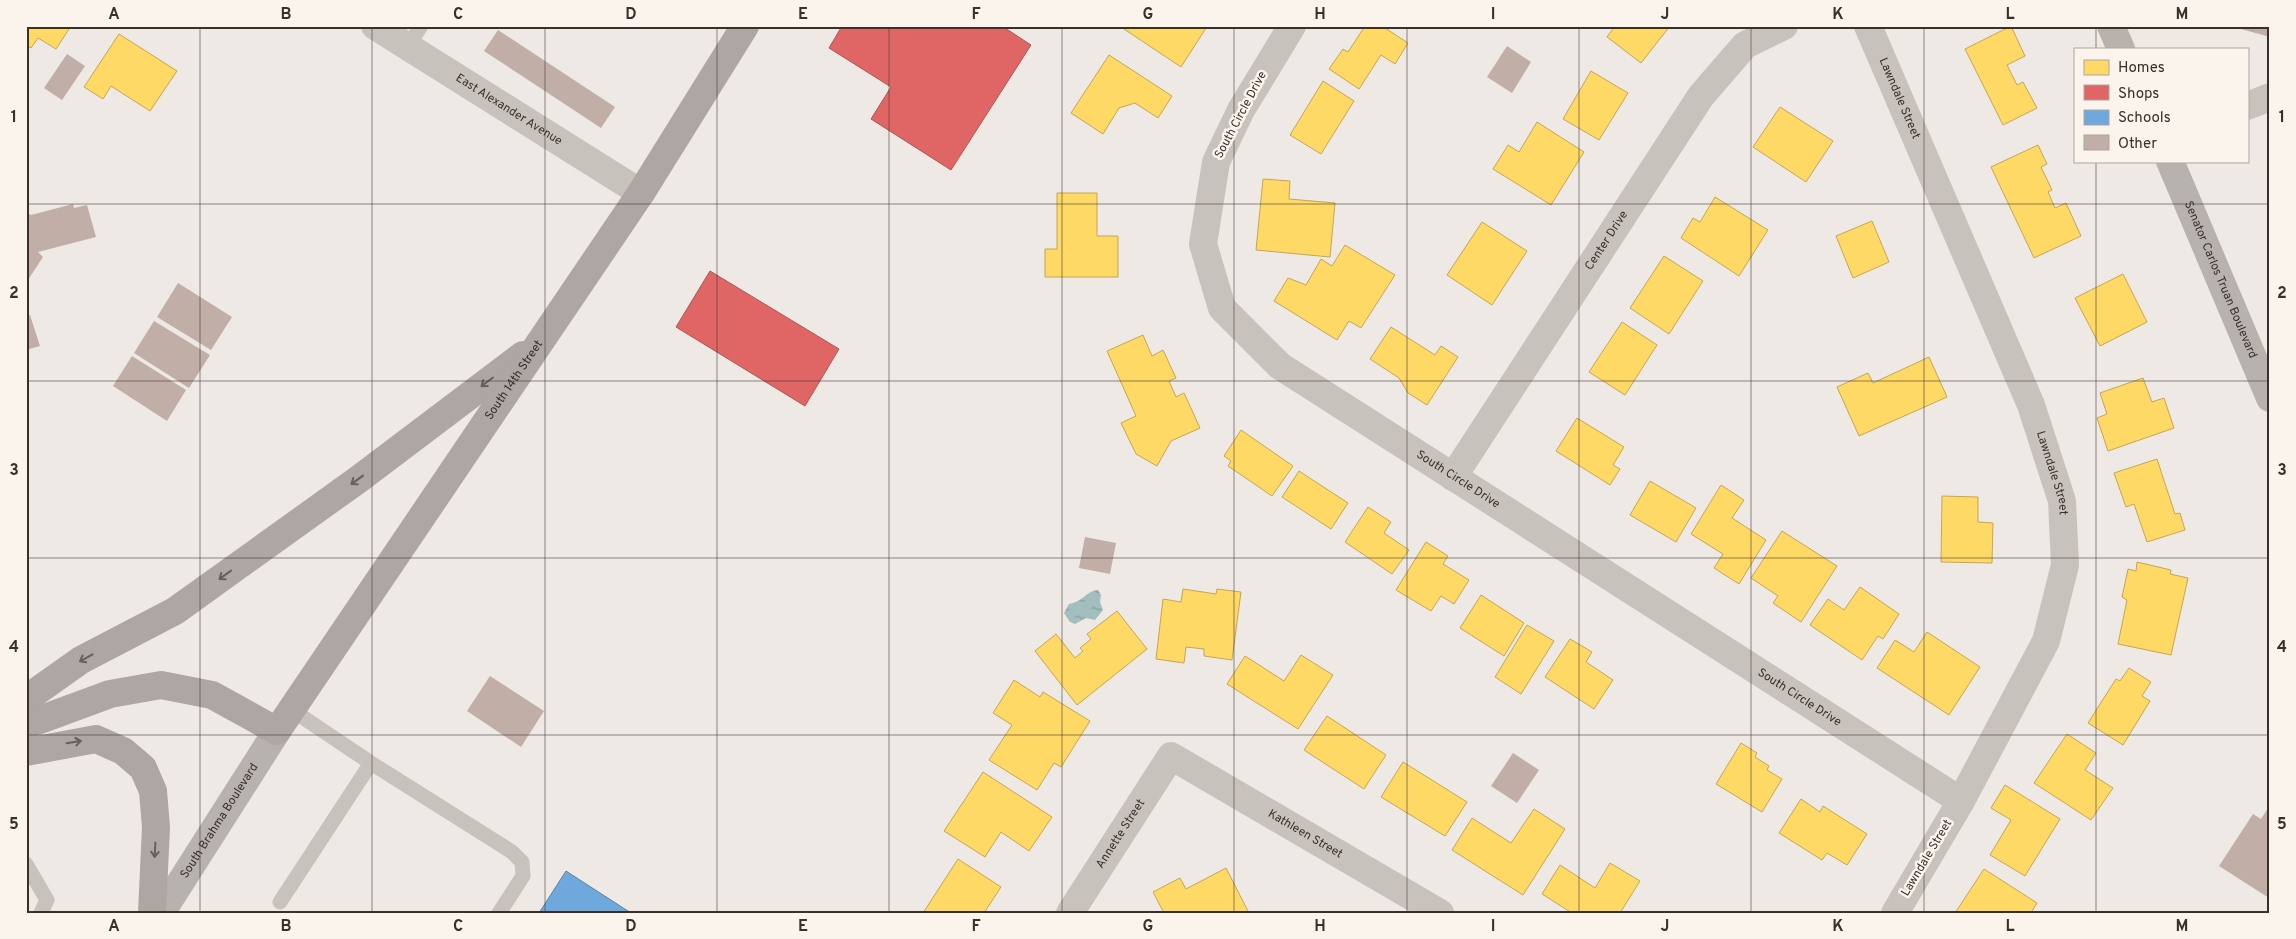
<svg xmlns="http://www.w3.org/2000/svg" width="2296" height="939" font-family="Overpass,sans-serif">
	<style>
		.water { fill: url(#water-ripples) }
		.homes { fill: #ffd966; stroke: #c4a654 }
		.shops { fill: #e06666; stroke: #ae5654 }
		.schools { fill: #6fa8dc; stroke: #5f84a7 }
		.building { fill: #c0aea7 }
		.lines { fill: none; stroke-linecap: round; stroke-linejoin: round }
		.lane { stroke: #c8c2bd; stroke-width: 15 }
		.street { stroke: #c8c2bd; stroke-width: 28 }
		.secondary { stroke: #b8b2ae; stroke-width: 28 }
		.primary { stroke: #ada6a2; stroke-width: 28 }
		.oneway { stroke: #675f5b }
		.grid { fill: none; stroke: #392f2b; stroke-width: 1; stroke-opacity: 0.55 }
		.labels { text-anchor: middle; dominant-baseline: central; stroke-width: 5; stroke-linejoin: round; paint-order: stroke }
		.street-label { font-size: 12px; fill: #392f2b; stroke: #faf4ed }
		.neatline { fill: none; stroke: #392f2b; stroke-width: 2 }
		.grid-label { font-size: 16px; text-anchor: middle; font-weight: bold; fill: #392f2b }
	</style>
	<defs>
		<pattern id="water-ripples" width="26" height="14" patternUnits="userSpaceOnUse" patternTransform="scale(1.25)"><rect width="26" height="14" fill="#a2bebe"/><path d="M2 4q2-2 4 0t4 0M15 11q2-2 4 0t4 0" fill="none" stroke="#859b9b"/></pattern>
	</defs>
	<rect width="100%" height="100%" fill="#eee9e4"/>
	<!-- water -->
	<path class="water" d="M1098 590 1101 595 1100 602 1103 610 1095 620 1086 618 1075 624 1070 622 1064 613 1069 604C1083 602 1086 591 1098 590Z"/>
	<!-- homes -->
	<path class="homes" d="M26 26H71L56 49 38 38 31 48 26 45Z
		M1126 26H1203L1206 28 1181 67 1124 29Z
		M1365 26H1382L1408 43 1395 64 1381 55 1359 89 1329 69 1343 49 1348 52Z
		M1615 26H1670L1641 63 1607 37Z
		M2011 26 2025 56 2007 65 2017 85 2023 82 2037 108 2003 125 1965 49Z
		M119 34 177 71 150 111 111 86 103 99 84 87Z
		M1109 55 1172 96 1158 118 1135 103 1119 108 1103 134 1071 113Z
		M1591 71 1628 93 1599 140 1563 119Z
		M1323 81 1354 101 1321 154 1290 135Z
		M1780 107 1833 141 1806 182 1753 147Z
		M1537 122 1584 152 1551 205 1493 169 1508 145 1519 152Z
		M2038 145 2047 164 2041 167 2052 190 2048 192 2055 208 2066 203 2081 236 2034 258 1991 167Z
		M1263 179 1290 181 1289 199 1335 203 1330 257 1256 250Z
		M1057 193H1097V236H1118V277H1045V249H1057Z
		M1715 197 1768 230 1739 276 1681 238 1693 218 1700 222Z
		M1872 221 1889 262 1853 278 1836 236Z
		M1482 222 1527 251 1492 305 1447 275Z
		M1345 245 1395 275 1361 328 1349 321 1337 340 1274 301 1288 278 1306 285 1321 259 1332 266Z
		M1664 256 1703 281 1669 334 1630 308Z
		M2123 274 2147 322 2100 346 2075 298Z
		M1622 322 1657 345 1625 395 1589 372Z
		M1391 327 1435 355 1441 346 1458 357 1427 405 1408 393 1399 378 1370 359Z
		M1143 335 1152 356 1163 350 1176 378 1169 381 1176 397 1184 393 1200 428 1171 441 1157 466 1136 454 1121 423 1136 416 1107 351Z
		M1929 357 1947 397 1859 436 1837 387 1868 373 1873 383Z
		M2143 378 2152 402 2164 398 2174 428 2108 451 2097 418 2107 414 2100 393Z
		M1577 418 1624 447 1613 465 1620 469 1610 485 1556 451Z
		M1241 430 1293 466 1272 496 1228 466 1231 461 1224 456Z
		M2157 459 2175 514 2180 513 2185 530 2147 542 2134 504 2126 507 2114 473Z
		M1299 471 1348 503 1331 529 1282 497Z
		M1650 481 1696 508 1676 542 1630 515Z
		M1721 485 1744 500 1732 518 1766 540 1739 584 1714 568 1723 554 1691 534Z
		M1942 496 1978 497V522L1993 523 1992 563 1941 562Z
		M1368 507 1391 522 1384 533 1409 550 1392 574 1345 542Z
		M1782 531 1837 566 1801 622 1773 603 1778 596 1751 578Z
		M1426 542 1448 556 1443 564 1469 580 1454 604 1441 596 1431 611 1396 590Z
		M2137 562 2171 570 2170 574 2188 578 2171 655 2118 644 2127 600 2122 597 2128 569 2136 571Z
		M1860 587 1899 614 1883 639 1878 636 1862 660 1810 625 1828 599 1844 610Z
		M1183 589 1216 594 1217 589 1241 592 1232 660 1204 656V649L1186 647 1184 663 1156 659 1163 599 1181 602Z
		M1481 595 1524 623 1504 656 1460 628Z
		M1117 611 1147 649 1077 705 1035 651 1056 634 1075 658 1083 651 1080 648 1091 639 1087 634Z
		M1527 625 1554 641 1521 694 1495 677Z
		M1927 632 1980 667 1949 715 1877 668 1895 640 1914 652Z
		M1570 639 1592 652 1586 662 1613 680 1594 709 1545 677Z
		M1301 655 1333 675 1298 729 1227 684 1245 656 1284 681Z
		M2129 668 2151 682 2142 696 2150 701 2123 745 2088 723 2116 679 2120 681Z
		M1014 680 1040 697 1043 692 1090 721 1061 767 1054 763 1037 790 989 760 1012 725 993 713Z
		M1327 716 1386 755 1364 789 1304 750Z
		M2067 734 2096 753 2085 770 2113 788 2091 820 2034 783Z
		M1741 743 1757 753 1755 757 1769 766 1767 770 1782 779 1762 812 1716 784Z
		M1403 762 1467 802 1445 836 1381 797Z
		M983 772 1052 817 1029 851 1001 832 985 857 944 831Z
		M2005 785 2060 819 2025 876 1990 855 2011 820 1991 808Z
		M1801 799 1820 812 1823 806 1867 834 1847 865 1827 853 1822 860 1779 833Z
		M1534 809 1565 829 1523 895 1452 850 1472 818 1511 843Z
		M958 859 1001 887 984 913H923Z
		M1610 863 1640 881 1620 913H1572L1542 894 1560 865 1595 888Z
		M1226 868 1249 913H1164L1153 892 1180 878 1186 889Z
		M1984 869 2037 903 2031 913H1955Z"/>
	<!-- shops -->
	<path class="shops" d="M842 26H1002L1031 45 951 170 871 119 891 87 829 48Z
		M710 271 839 349 805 406 676 327Z"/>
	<!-- schools -->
	<path class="schools" d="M566 871 631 913H539Z"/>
	<!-- building -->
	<path class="building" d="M2234 26H2270V37L2234 27Z
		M498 30 615 107 601 128 484 51Z
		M1507 46 1531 62 1512 93 1487 77Z
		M67 54 85 66 62 100 44 88Z
		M73 204 74 208 87 205 96 237 38 252 43 257 26 283V212L31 215Z
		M178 283 232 317 211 350 157 317Z
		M30 315 40 346 26 350V316Z
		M154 321 210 355 189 388 134 353Z
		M132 356 186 390 167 421 113 386Z
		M1085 537 1116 543 1110 574 1079 568Z
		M490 676 544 711 521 747 467 711Z
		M1513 753 1539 770 1517 803 1491 786Z
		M2270 805V897L2269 898 2219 866 2253 814 2261 819Z"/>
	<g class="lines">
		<!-- lane -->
		<path class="lane" d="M408 46 421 26
			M292 710 371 763 512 852 522 862 523 876 499 913
			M26 864 47 900 41 913
			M280 902 371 763"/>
		<!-- street -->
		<g class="street">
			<path id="s1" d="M375 26 641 193"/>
			<path id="s2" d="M1292 26 1241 110 1216 162 1203 244 1222 308 1280 366 1961 801"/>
			<path id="s3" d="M1868 26 2031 405 2062 501 2065 565 2046 641 1961 801 1895 913"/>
			<path d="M2247 106 2270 97"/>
			<path id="s4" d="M1453 477 1701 96 1745 45 1784 26"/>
			<path id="s5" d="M1070 913 1171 756 1440 913"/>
		</g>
		<!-- secondary -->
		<g class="secondary">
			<path d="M2111 26 2121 49"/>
			<path id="s6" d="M2170 161 2270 398"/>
			<path id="s7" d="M161 913 277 731"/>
		</g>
		<!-- primary -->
		<g class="primary">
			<path d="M26 699 81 660 175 611 359 479 523 355"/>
			<path id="s8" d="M26 725 110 694 161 685 212 695 277 731 641 193 745 26"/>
			<path d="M26 752 96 739 123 751 143 768 153 791 156 827 152 913"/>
		</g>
	</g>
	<!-- one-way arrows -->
	<defs><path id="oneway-shaft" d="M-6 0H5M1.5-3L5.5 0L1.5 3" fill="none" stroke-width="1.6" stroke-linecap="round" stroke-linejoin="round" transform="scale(1.25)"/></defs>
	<g class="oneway">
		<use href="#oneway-shaft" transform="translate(487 382) rotate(143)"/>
		<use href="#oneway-shaft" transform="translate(357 480) rotate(144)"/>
		<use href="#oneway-shaft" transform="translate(225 575) rotate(144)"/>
		<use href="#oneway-shaft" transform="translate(86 658) rotate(151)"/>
		<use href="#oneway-shaft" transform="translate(74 742) rotate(-9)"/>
		<use href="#oneway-shaft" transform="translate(155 850) rotate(93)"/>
	</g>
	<!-- grid -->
	<path class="grid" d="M200 26V913M372 26V913M545 26V913M717 26V913M889 26V913M1062 26V913M1234 26V913M1407 26V913M1579 26V913M1751 26V913M1924 26V913M2096 26V49M2096 161V913M26 204H2270M26 381H2270M26 558H2270M26 735H2270"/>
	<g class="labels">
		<!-- street labels -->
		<g class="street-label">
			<text stroke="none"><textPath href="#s3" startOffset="79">Lawndale Street</textPath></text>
			<text stroke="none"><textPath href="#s1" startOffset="158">East Alexander Avenue</textPath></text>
			<text transform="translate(1241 115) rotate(-62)">South Circle Drive</text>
			<text stroke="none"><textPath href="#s4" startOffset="282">Center Drive</textPath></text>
			<text stroke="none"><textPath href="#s6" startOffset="129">Senator Carlos Truan Boulevard</textPath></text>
			<text stroke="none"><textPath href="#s8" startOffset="691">South 14th Street</textPath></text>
			<text stroke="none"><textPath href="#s3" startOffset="484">Lawndale Street</textPath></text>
			<text stroke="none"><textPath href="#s2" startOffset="599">South Circle Drive</textPath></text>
			<text stroke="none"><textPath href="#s2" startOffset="1004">South Circle Drive</textPath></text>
			<text stroke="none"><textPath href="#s7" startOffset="109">South Brahma Boulevard</textPath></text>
			<text stroke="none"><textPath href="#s5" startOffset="94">Annette Street</textPath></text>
			<text stroke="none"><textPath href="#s5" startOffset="342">Kathleen Street</textPath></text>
			<text transform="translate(1927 858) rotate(-59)">Lawndale Street</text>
		</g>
	</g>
	<!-- border -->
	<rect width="2296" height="939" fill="none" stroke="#faf4ed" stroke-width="55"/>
	<!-- legend -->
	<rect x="2074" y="48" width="175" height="115" fill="#faf4ed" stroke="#ada59f"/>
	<rect x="2084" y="60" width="25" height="15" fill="#ffd966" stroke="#ada59f"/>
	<text x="2118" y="72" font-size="15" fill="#392f2b">Homes</text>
	<rect x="2084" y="85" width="25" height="15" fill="#e06666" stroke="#ada59f"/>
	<text x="2118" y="98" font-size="15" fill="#392f2b">Shops</text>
	<rect x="2084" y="110" width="25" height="15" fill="#6fa8dc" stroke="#ada59f"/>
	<text x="2118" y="122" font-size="15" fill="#392f2b">Schools</text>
	<rect x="2084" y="135" width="25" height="15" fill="#c0aea7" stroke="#ada59f"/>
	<text x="2118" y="148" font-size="15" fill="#392f2b">Other</text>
	<rect x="28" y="28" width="2240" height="884" class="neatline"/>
	<g class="grid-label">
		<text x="114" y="19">A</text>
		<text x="286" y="19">B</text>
		<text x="458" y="19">C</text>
		<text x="631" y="19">D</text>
		<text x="803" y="19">E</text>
		<text x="976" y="19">F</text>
		<text x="1148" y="19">G</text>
		<text x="1320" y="19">H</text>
		<text x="1493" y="19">I</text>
		<text x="1665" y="19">J</text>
		<text x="1838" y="19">K</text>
		<text x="2010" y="19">L</text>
		<text x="2182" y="19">M</text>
		<text x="14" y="122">1</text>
		<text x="2282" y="122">1</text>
		<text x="14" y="298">2</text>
		<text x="2282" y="298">2</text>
		<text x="14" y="475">3</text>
		<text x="2282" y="475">3</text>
		<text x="14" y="652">4</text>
		<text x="2282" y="652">4</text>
		<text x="14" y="829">5</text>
		<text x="2282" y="829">5</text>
		<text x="114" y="931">A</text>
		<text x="286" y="931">B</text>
		<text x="458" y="931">C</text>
		<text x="631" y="931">D</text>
		<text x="803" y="931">E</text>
		<text x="976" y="931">F</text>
		<text x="1148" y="931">G</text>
		<text x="1320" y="931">H</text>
		<text x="1493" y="931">I</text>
		<text x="1665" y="931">J</text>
		<text x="1838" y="931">K</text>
		<text x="2010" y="931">L</text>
		<text x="2182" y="931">M</text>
	</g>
</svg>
